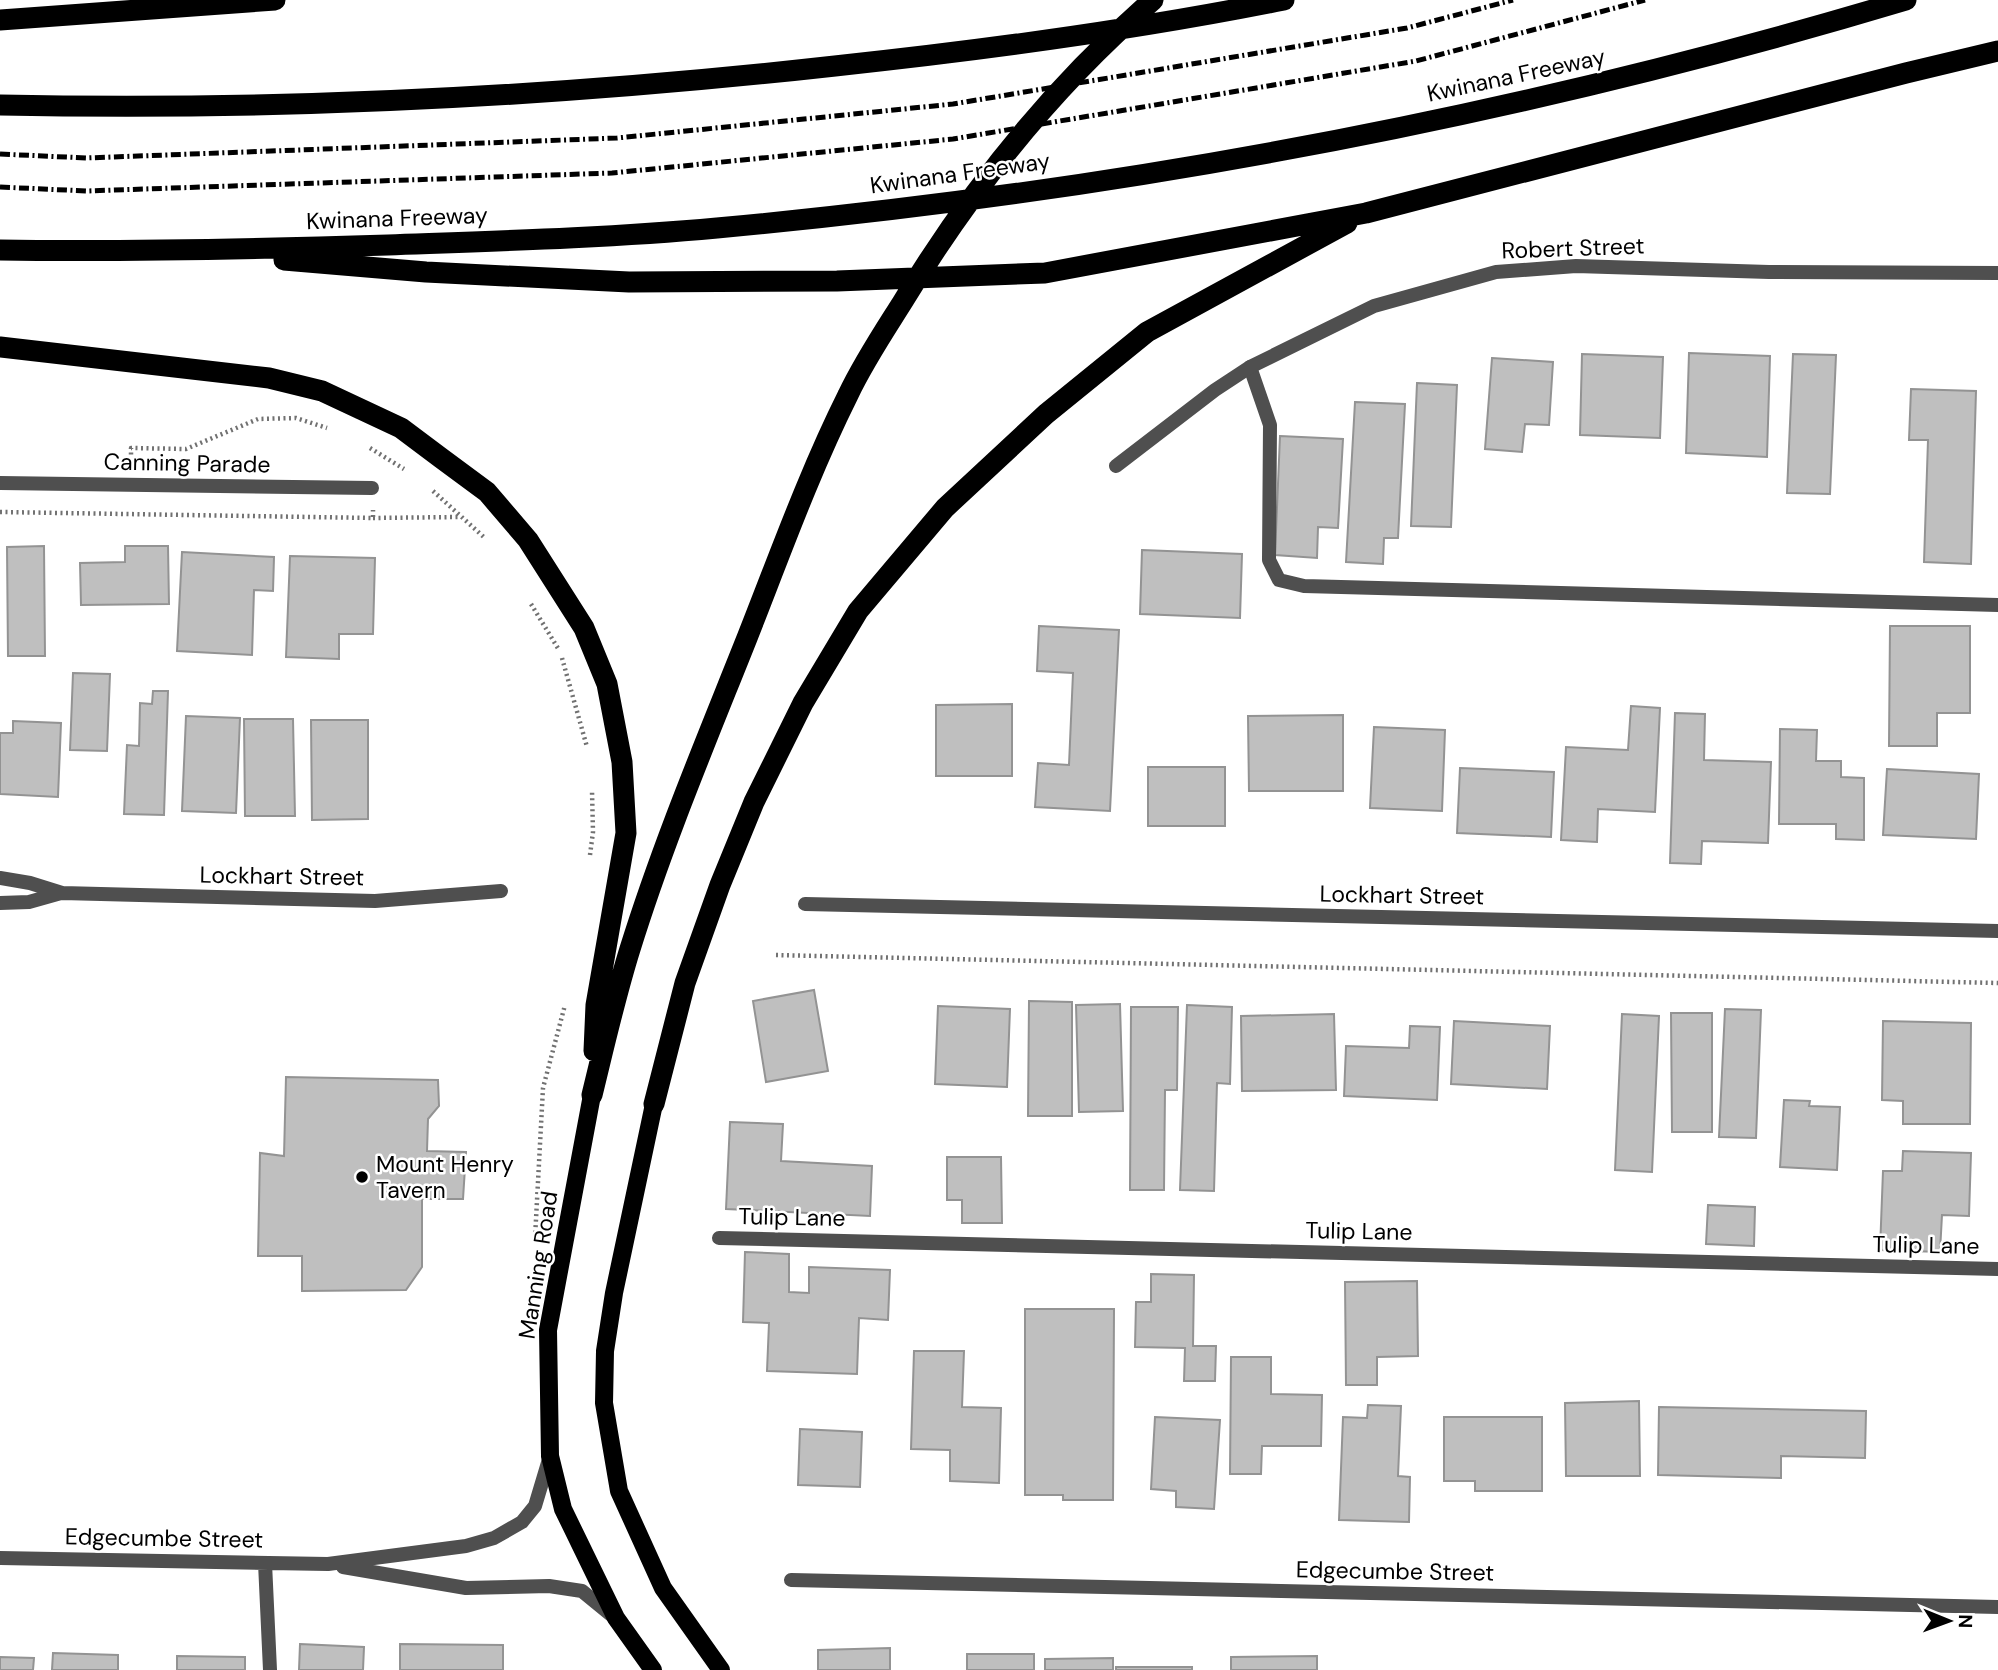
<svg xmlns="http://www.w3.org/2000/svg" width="1998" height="1670" font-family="'DM Sans',sans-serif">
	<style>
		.building { fill: #bfbfbf; stroke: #939393; stroke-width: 2 }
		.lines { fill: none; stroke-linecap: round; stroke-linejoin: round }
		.path { stroke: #717171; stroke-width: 4.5; stroke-dasharray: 2 3.5; stroke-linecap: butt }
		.service { stroke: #4f4f4f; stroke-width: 14 }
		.minor { stroke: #4f4f4f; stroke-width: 14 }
		.primary { stroke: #000; stroke-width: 18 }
		.motorway { stroke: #000; stroke-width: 21 }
		.rail { stroke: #000; stroke-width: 5; stroke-dasharray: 10 3.5 2 3.5; stroke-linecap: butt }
		.poi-dot { fill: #000; stroke: #fff; stroke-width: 2.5 }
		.labels { text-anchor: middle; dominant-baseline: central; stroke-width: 5; stroke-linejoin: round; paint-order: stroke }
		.street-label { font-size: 23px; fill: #000; stroke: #fff }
		.poi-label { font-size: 23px; fill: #000; stroke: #fff; text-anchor: start }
	</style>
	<rect width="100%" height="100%" fill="#fff"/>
	<!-- building -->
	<path class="building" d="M1689 353 1770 356 1767 457 1686 453Z
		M1582 354 1663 357 1660 438 1580 435Z
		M1793 354 1836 355 1830 494 1787 493Z
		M1492 358 1553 362 1549 425 1525 424 1522 452 1485 449Z
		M1417 383 1457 385 1451 527 1411 526Z
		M1911 389 1976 391 1971 564 1924 562 1928 440H1909Z
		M1355 402 1405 404 1398 538H1384L1383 564 1346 562Z
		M1280 436 1343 439 1338 528 1318 527 1317 558 1275 555Z
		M44 546 45 656H8L7 547Z
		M125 546H168L169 604 81 605 80 563 125 562Z
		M1142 550 1242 554 1240 618 1140 614Z
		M182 552 274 557 273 591 254 590 252 655 177 651Z
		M290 556 375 558 373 634H339V659L286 657Z
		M1039 626 1119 630 1110 811 1035 807 1038 763 1069 765 1073 673 1037 671Z
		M1890 626H1970V713H1937V746H1889Z
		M73 673 110 674 107 751 70 750Z
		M153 691H168L164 815 124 814 127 745 139 746 140 703 152 704Z
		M1012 704V776H936V705Z
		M1631 706 1660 708 1655 812 1598 809 1597 842 1561 840 1566 747 1628 750Z
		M1675 713 1705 714 1704 760 1771 762 1768 843 1702 841 1701 864 1670 863Z
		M1343 715V791H1249L1248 716Z
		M186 716 240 718 236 813 182 811Z
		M244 719H293L295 816H245Z
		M311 720H368V819L312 820Z
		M13 721 61 723 58 797 0 794V733H13Z
		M1374 727 1445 730 1442 811 1370 808Z
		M1780 729 1817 730 1816 761H1841V777L1864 778V840L1836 839V824H1779Z
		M1148 767H1225V826H1148Z
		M1460 768 1554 772 1551 837 1457 833Z
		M1887 769 1979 774 1976 839 1883 835Z
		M814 990 828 1071 766 1082 753 1001Z
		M1029 1001 1072 1002V1116H1028Z
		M1120 1004 1123 1111 1079 1112 1076 1005Z
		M1187 1005 1232 1007 1230 1084 1217 1083 1214 1191 1180 1190Z
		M938 1006 1010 1009 1007 1087 935 1084Z
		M1131 1007H1178L1177 1090H1165L1164 1190H1130Z
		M1725 1009 1761 1010 1756 1138 1719 1137Z
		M1671 1013H1712V1132H1672Z
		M1334 1014 1336 1090 1242 1091 1241 1016Z
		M1622 1014 1659 1016 1652 1172 1615 1170Z
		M1454 1021 1550 1026 1547 1089 1451 1084Z
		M1883 1021 1971 1023 1970 1124H1903V1101L1882 1100Z
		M1410 1026 1440 1027 1437 1100 1344 1096 1346 1046 1409 1048Z
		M286 1077 438 1080 439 1106 428 1119 427 1151 466 1152 463 1199H422V1267L406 1290 302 1291V1256H258L260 1153 284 1156Z
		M1784 1100 1810 1101 1809 1106 1840 1107 1837 1170 1780 1167Z
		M730 1122 783 1124 781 1161 872 1166 870 1216 726 1209Z
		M1903 1151 1971 1153 1969 1216 1942 1215 1940 1252 1880 1250 1883 1171H1902Z
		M947 1157H1001L1002 1223H962V1200H947Z
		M1708 1205 1755 1207 1754 1246 1706 1244Z
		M745 1252 789 1254V1292L809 1293V1267L890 1270 888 1320 859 1318 857 1374 767 1371 769 1323 743 1322Z
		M1151 1274 1194 1275 1193 1346H1216L1215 1381H1184L1185 1348 1135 1347 1136 1302H1151Z
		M1417 1281 1418 1356 1377 1357V1385H1346L1345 1282Z
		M1025 1309H1114L1113 1500H1063V1495H1025Z
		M914 1351H964L962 1407 1001 1408 999 1483 950 1481V1450L911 1449Z
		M1231 1357H1271V1394L1322 1395 1321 1446H1262L1261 1474H1230Z
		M1639 1401 1640 1476H1566L1565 1403Z
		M1368 1405 1401 1406 1398 1476 1410 1477 1409 1522 1339 1520 1343 1417 1367 1418Z
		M1659 1407 1866 1411 1865 1458 1781 1456V1478L1658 1475Z
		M1155 1417 1220 1420 1214 1509 1176 1507V1491L1151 1489Z
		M1444 1417H1542V1491H1475V1481H1444Z
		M800 1429 862 1432 860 1487 798 1485Z
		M300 1644 364 1647 363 1670H299Z
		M400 1644 503 1645V1670H400Z
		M890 1648V1670H818V1650Z
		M53 1653 118 1655V1670H52Z
		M967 1654H1034V1670H967Z
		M177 1656 245 1657V1670H177Z
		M1317 1656V1670H1231V1657Z
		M0 1657 34 1658 33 1670H0Z
		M1113 1658V1670H1045V1659Z
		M1116 1667H1192V1670H1116Z"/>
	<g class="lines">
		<!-- path -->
		<path class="path" d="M370 448 404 469
			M131 460V448L186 449 258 419 296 418 327 428
			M433 491 486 539
			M0 512 373 518V510
			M373 518 460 517
			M531 604 559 650
			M562 658 587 747
			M590 855 593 832 592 791
			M776 955 1998 983
			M535 1238 543 1088 565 1005"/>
		<!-- service -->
		<path class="service" d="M1250 367 1270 425 1269 560 1279 580 1304 586 1998 605
			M719 1238 1998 1269"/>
		<!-- minor -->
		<path class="minor" d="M1116 466 1215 390 1250 367 1374 306 1496 272 1576 266 1769 272 1998 273
			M0 483 372 488
			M0 878 30 883 62 893 375 901 501 891
			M0 903 29 902 61 893
			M805 904 1998 931
			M0 1558 328 1564 466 1546 494 1538 522 1522 535 1506 550 1456
			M265 1563 270 1670
			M343 1567 466 1588 549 1586 582 1591 615 1618
			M791 1580 1998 1607"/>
		<!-- primary -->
		<path class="primary" d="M592 1095 548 1330 550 1456 563 1509 616 1618 653 1670
			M654 1104 614 1293 605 1351 604 1403 619 1491 663 1588 721 1670"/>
		<!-- motorway -->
		<path class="motorway" d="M0 20 275 0
			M0 105C279 111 557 97 835 66 985 50 1135 30 1284 0
			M0 250C130 252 258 249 388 245 498 241 608 238 717 228 1120 191 1520 116 1906 0
			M284 260 426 272 629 282 837 281 1045 273 1366 213 1906 73 1998 51
			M0 347 269 378 322 391 401 428 441 458 487 492 528 540 584 628 607 684 622 762 626 833 596 1005 594 1051
			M592 1095C604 1046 615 997 630 949 663 843 706 741 747 638 779 557 809 473 848 395 863 363 883 333 902 303 971 189 1052 87 1153 0
			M654 1104 685 983 720 885 754 802 803 703 858 611 945 508 1046 414 1147 332 1347 223"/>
		<!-- rail -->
		<path class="rail" d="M0 154 86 158 617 138 953 104 1407 28 1513 0
			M0 187 86 191 612 173 953 139 1416 61 1645 0"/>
	</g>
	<!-- markers -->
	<circle class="poi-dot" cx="362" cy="1177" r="7"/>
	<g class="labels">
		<!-- street labels -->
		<g class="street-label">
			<text transform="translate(1516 75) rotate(-12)">Kwinana Freeway</text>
			<text transform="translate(960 173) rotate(-8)">Kwinana Freeway</text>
			<text transform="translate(397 218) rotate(-2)">Kwinana Freeway</text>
			<text transform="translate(1573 248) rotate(-2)">Robert Street</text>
			<text transform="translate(187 463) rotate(1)">Canning Parade</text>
			<text transform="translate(282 876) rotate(1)">Lockhart Street</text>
			<text transform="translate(1402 895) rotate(1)">Lockhart Street</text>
			<text transform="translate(792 1217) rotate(1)">Tulip Lane</text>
			<text transform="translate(1359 1231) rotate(1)">Tulip Lane</text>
			<text transform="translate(1926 1245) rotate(1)">Tulip Lane</text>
			<text transform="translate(538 1265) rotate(-81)">Manning Road</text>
			<text transform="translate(164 1538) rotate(1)">Edgecumbe Street</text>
			<text transform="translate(1395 1571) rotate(1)">Edgecumbe Street</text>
		</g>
		<!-- poi labels -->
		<g class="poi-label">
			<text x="376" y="1164">Mount Henry<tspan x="376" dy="26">Tavern</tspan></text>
		</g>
	</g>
	<!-- north arrow -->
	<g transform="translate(1949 1621) rotate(91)" stroke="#ffffff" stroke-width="5" paint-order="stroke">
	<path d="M0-5L12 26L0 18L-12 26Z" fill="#000000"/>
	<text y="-10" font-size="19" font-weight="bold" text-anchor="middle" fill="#000000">N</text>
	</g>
</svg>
